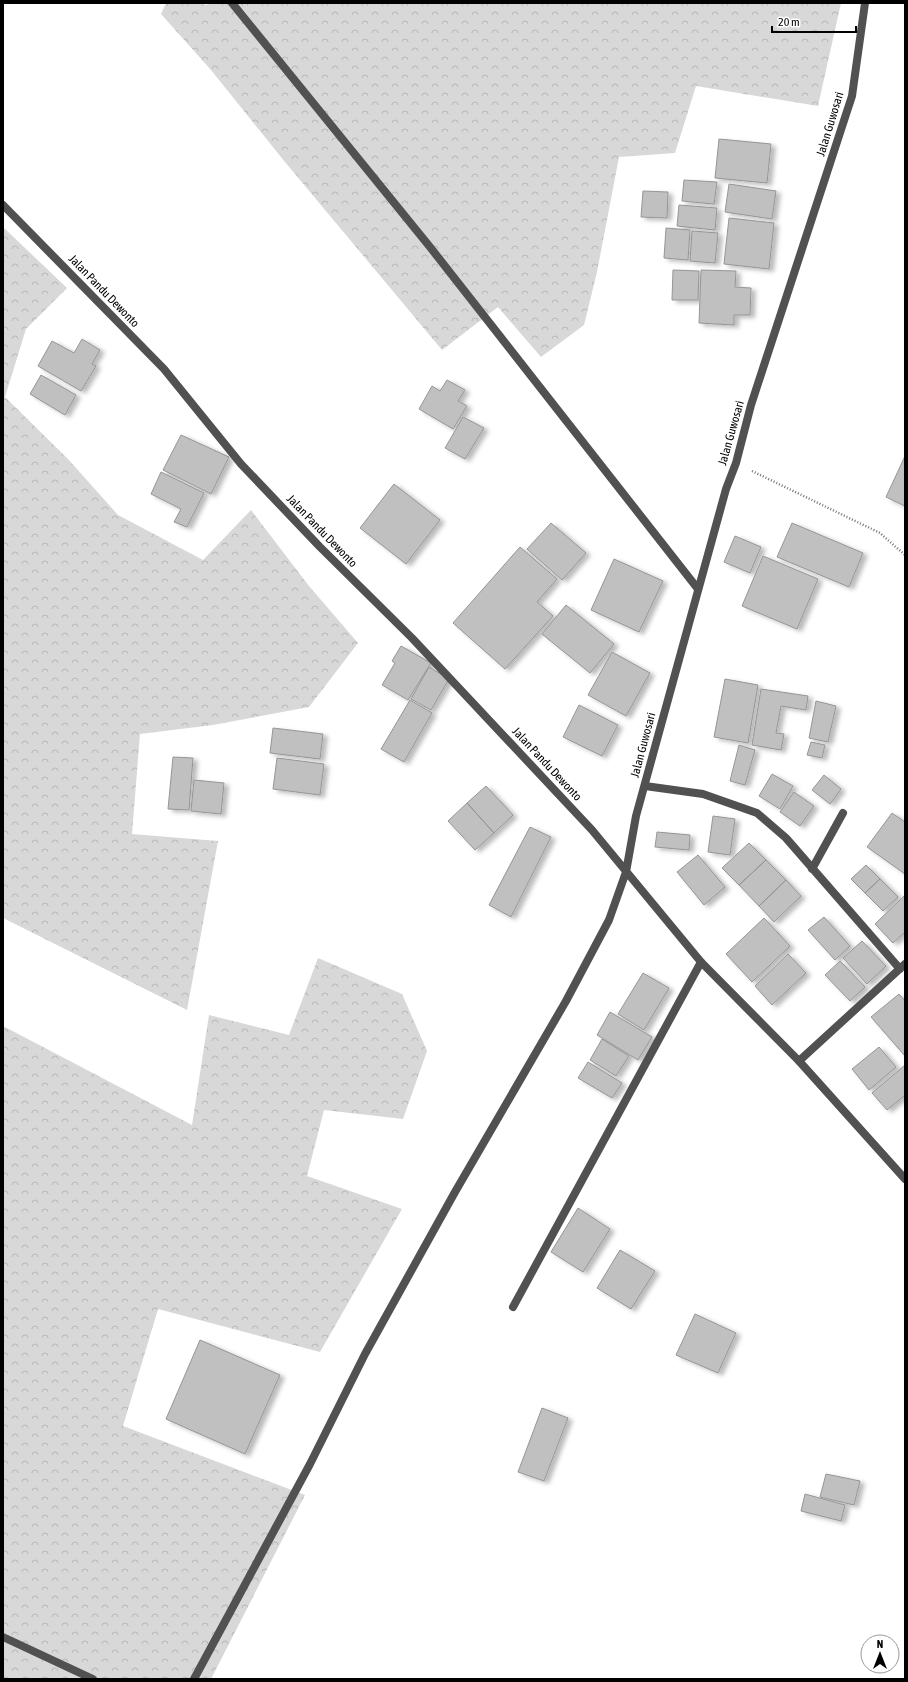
<svg xmlns="http://www.w3.org/2000/svg" width="908" height="1682" font-family="'Asap Condensed',sans-serif">
	<style>
		.forest { fill: url(#forest-crowns) }
		.building { fill: #c0c0c0; stroke: #959595; filter: url(#shadow) }
		.lines { fill: none; stroke-linecap: round; stroke-linejoin: round }
		.path { stroke: #737373; stroke-width: 2.5; stroke-dasharray: 1 2; stroke-linecap: butt }
		.minor { stroke: #515151; stroke-width: 8 }
		.tertiary { stroke: #515151; stroke-width: 8 }
		.labels { text-anchor: middle; dominant-baseline: central; stroke-width: 3; stroke-linejoin: round; paint-order: stroke }
		.street-label { font-size: 12px; fill: #000; stroke: #fff }
	</style>
	<defs>
		<pattern id="forest-crowns" width="20" height="18" patternUnits="userSpaceOnUse"><rect width="20" height="18" fill="#d8d8d8"/><path d="M2 6a3 3 0 1 1 6 0M12 15a3 3 0 1 1 6 0" fill="none" stroke="#b8b8b8"/></pattern>
		<filter id="shadow"><feDropShadow dx="4.5" dy="2.5" stdDeviation="2" flood-color="#0004"/></filter>
	</defs>
	<rect width="100%" height="100%" fill="#fff"/>
	<!-- forest -->
	<path class="forest" d="M166 3H201L207 5 211 3H841L818 106 696 86 675 153 619 157 597 272 584 325 541 357 498 307 442 350 285 162 211 70 161 14Z
		M3 227 67 288 26 329 5 397 68 459 118 515 203 560 251 510 309 586 358 643 309 707 213 725 140 734 132 834 218 841 187 1010 3 918Z
		M318 958 402 994 427 1051 403 1119 324 1110 307 1176 402 1209 320 1352 158 1309 123 1426 305 1495 211 1679H3V1026L192 1125 209 1015 289 1035Z"/>
	<!-- building -->
	<path class="building" d="M719 139 771 144 767 183 715 178Z
		M684 180 717 182 714 204 682 201Z
		M729 184 776 191 772 219 725 212Z
		M643 191 668 192 667 218 641 217Z
		M679 205 717 208 715 230 677 226Z
		M729 218 774 223 769 269 724 264Z
		M666 228 690 230 688 260 664 258Z
		M692 231 718 233 715 263 690 261Z
		M673 270 699 271 698 300H672Z
		M701 270 736 271 735 287 751 288 750 315H734V325L699 323Z
		M82 339 100 350 92 364 96 366 81 391 38 366 52 341 74 353Z
		M41 375 76 395 65 415 30 394Z
		M447 380 465 390 458 401 467 406 453 429 419 409 432 386 440 391Z
		M463 417 484 428 465 459 445 448Z
		M181 435 229 457 211 494 163 470Z
		M905 456V506L886 497Z
		M161 472 204 493 187 527 174 522 181 509 151 494Z
		M394 484 440 520 406 564 360 528Z
		M551 523 586 553 562 580 527 549Z
		M792 523 863 553 849 587 777 557Z
		M735 536 761 547 750 573 724 562Z
		M520 547 557 579 537 602 553 616 505 669 453 623Z
		M763 556 818 579 797 629 742 606Z
		M614 559 663 581 639 632 591 610Z
		M566 605 614 644 590 673 542 634Z
		M401 646 431 663 408 700 382 685 395 663 392 661Z
		M612 652 650 673 626 716 588 695Z
		M429 667 449 679 431 710 411 699Z
		M725 679 758 685 748 743 714 737Z
		M761 689 808 696 806 710 781 706 776 733 784 734 781 750 752 745Z
		M410 700 432 713 404 762 381 749Z
		M816 701 836 706 828 742 809 738Z
		M579 705 618 725 602 756 563 737Z
		M273 728 323 734 320 759 270 753Z
		M811 742 825 745 822 758 807 755Z
		M739 745 755 750 745 785 730 781Z
		M173 757 193 758 189 810 168 809Z
		M277 758 324 764 320 795 273 789Z
		M772 774 793 786 780 809 759 796Z
		M824 775 841 789 830 804 812 790Z
		M194 780 224 783 221 814 191 811Z
		M486 786 513 815 494 833 467 803Z
		M794 792 814 806 800 826 780 812Z
		M467 803 494 833 475 850 448 821Z
		M892 813 905 822V874L867 847Z
		M713 816 735 819 730 855 708 852Z
		M530 827 551 837 511 917 489 905Z
		M657 832 690 835 689 850 655 847Z
		M749 843 766 860 739 885 722 868Z
		M698 855 725 887 704 905 677 872Z
		M766 860 786 880 759 906 739 885Z
		M866 865 880 879 865 893 851 879Z
		M880 879 898 897 883 911 865 893Z
		M786 880 801 896 774 922 759 906Z
		M905 895V932L893 943 875 924Z
		M824 917 850 946 835 960 808 930Z
		M764 918 790 946 752 982 726 954Z
		M862 941 886 966 867 984 843 958Z
		M788 954 806 973 772 1005 755 986Z
		M840 961 865 987 850 1001 825 975Z
		M643 973 669 988 644 1030 618 1014Z
		M899 994 905 1001V1056L871 1017Z
		M610 1012 652 1037 638 1060 597 1035Z
		M602 1039 629 1056 616 1076 590 1060Z
		M879 1047 896 1067 869 1090 852 1069Z
		M588 1062 622 1083 612 1098 578 1078Z
		M905 1065V1095L887 1110 872 1093Z
		M578 1208 610 1229 583 1272 551 1252Z
		M620 1250 655 1271 631 1309 597 1288Z
		M695 1314 736 1333 718 1373 676 1355Z
		M200 1340 280 1375 245 1454 166 1419Z
		M542 1408 568 1418 544 1481 518 1472Z
		M826 1474 860 1481 854 1505 820 1497Z
		M805 1494 845 1505 841 1521 801 1511Z"/>
	<g class="lines">
		<!-- path -->
		<path class="path" d="M752 471 880 533 905 555"/>
		<!-- minor -->
		<path class="minor" d="M232 3 430 247 698 589
			M645 786 703 794 757 813 786 838 900 969
			M812 869 843 813
			M799 1061 905 964
			M513 1307 701 962
			M3 1637 93 1679"/>
		<!-- tertiary -->
		<path class="tertiary" d="M3 205 164 369 241 464 320 547 412 638 592 830 701 962 799 1061 905 1179
			M194 1679 310 1464 365 1354 455 1192 566 1001 609 920 626 872 636 816 726 489 736 463 751 405 852 96 865 3"/>
	</g>
	<g class="labels">
		<!-- street labels -->
		<g class="street-label">
			<text transform="translate(830 124) rotate(-73)">Jalan Guwosari</text>
			<text transform="translate(104 291) rotate(46)">Jalan Pandu Dewonto</text>
			<text transform="translate(731 433) rotate(-74)">Jalan Guwosari</text>
			<text transform="translate(322 531) rotate(46)">Jalan Pandu Dewonto</text>
			<text transform="translate(643 745) rotate(-75)">Jalan Guwosari</text>
			<text transform="translate(547 764) rotate(47)">Jalan Pandu Dewonto</text>
		</g>
	</g>
	<!-- border -->
	<rect width="908" height="1682" fill="none" stroke="#000000" stroke-width="8"/>
	<!-- north arrow -->
	<g transform="translate(880 1654)"><circle r="19" fill="#ffffff" stroke="#999999"/>
	<path d="M0-3L7 15L0 10L-7 15Z" fill="#000000"/>
	<text y="-6" font-size="11" font-weight="bold" text-anchor="middle" fill="#000000">N</text>
	</g>
	<!-- scale -->
	<path d="M772 26v6h84v-6" fill="none" stroke="#000000" stroke-width="2"/>
	<text x="778" y="26" font-size="12" fill="#000000" stroke="#ffffff" stroke-width="3" paint-order="stroke">20 m</text>
</svg>
